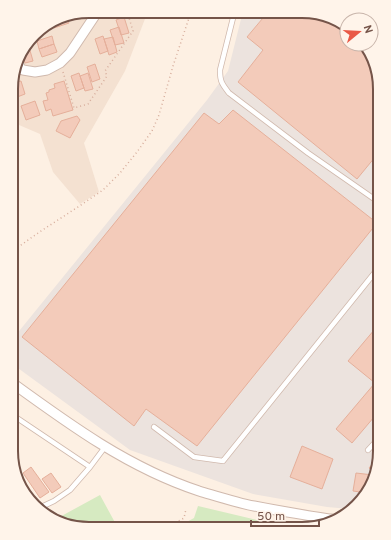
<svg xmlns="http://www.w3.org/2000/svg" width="391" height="540" font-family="Overpass,sans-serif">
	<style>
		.residential { fill: #f4e1d1 }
		.industrial { fill: #ece3de }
		.green { fill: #d6eac1 }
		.water { fill: #b7e5e6; stroke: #9dd5d8 }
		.building { fill: #f3cbba; stroke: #e5af9a }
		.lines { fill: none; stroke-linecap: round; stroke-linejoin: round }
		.lane-casing { stroke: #d0b9ad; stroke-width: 6 }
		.street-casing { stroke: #d0b9ad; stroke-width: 11 }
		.path { stroke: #d7ae9d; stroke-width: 1.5; stroke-dasharray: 1 3; stroke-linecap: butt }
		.lane { stroke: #fff; stroke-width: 4.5 }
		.street { stroke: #fff; stroke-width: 9 }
		.rim { fill: none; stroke: #755449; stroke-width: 2 }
	</style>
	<rect width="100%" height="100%" fill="#fdf0e3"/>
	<!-- residential -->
	<path class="residential" d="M89 11H148L125 71 84 143 99 192 80 204 53 172 40 134 12 122V79L38 30Z"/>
	<!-- industrial -->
	<path class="industrial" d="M246 11 312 12 347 26V44H363L372 55 380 89V456L367 495 350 509 327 507 253 494 130 450 11 363V341L207 100 228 71 241 19Z"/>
	<!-- green -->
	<path class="green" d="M18 482 42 504 37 506 19 485Z
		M100 495 118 528H79L57 520 56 519Z
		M198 506 295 529H298H255L231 526 217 529H174L194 518Z"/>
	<!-- water -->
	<path class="water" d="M231 526 255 529H217Z"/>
	<!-- building -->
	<path class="building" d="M268 12H312L347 26V44H363L372 55 380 89V151L357 179 238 82 263 50 247 37Z
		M124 17 129 33 121 35 116 20Z
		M67 19 69 23 54 28 53 25Z
		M119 27 124 43 115 45 110 30Z
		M52 36 54 44 39 49 37 41Z
		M103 36 108 51 100 54 95 39Z
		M113 37 117 52 109 55 104 39Z
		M54 44 57 52 42 57 39 49Z
		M29 47 33 61 25 63 23 57Z
		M95 64 100 79 92 82 87 67Z
		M79 73 84 88 76 91 71 76Z
		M88 73 93 89 85 91 80 76Z
		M21 81 25 94 12 99V83Z
		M64 81 73 110 53 116 51 109 46 111 43 101 48 100 46 93 49 92V90L55 88 54 84Z
		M35 101 40 115 26 120 21 106Z
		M233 110 377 223 197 446 146 409 134 426 22 337 204 113 219 124Z
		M77 116 80 120 70 138 56 131 61 121Z
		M380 323V377L375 383 348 361Z
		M380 377V410L352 443 336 429Z
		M302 446 333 459 322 489 290 477Z
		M374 462 376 464 378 462 374 472 369 468Z
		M31 467 49 492 40 498 23 473Z
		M51 473 61 487 52 493 42 479Z
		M356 473 373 475 367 493 353 491Z"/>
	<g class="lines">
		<!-- lane casing -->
		<g class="lane-casing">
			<path id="lane" d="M236 11 234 14 220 70C220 82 222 84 229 93L308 153 380 203
				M21 62 23 70
				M11 414 90 467
				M154 427 194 457 223 461 380 266
				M368 450 380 437
				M39 508 54 501 70 490 90 467 105 447"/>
		</g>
		<!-- street casing -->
		<g class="street-casing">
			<path id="street" d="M17 68 23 70 35 72 47 70 60 63 70 53 98 11
				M11 382C70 425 129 468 199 491 216 496 237 503 254 506 279 511 304 515 329 519H339"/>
		</g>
		<!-- path -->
		<path class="path" d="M80 14 82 20
			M63 72 74 108 88 104 107 76 105 71 133 31 127 11
			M11 252 41 231 81 205 103 190 120 173 137 152 152 131 159 115 173 66 190 15V11
			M165 529 184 518 186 509"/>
		<!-- lane -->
		<use href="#lane" class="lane"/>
		<!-- street -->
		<use href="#street" class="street"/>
	</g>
	<!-- crop -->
	<path d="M0 0H391V540H0ZM89 18H302A71 71 0 0 1 373 89V451A71 71 0 0 1 302 522H89A71 71 0 0 1 18 451V89A71 71 0 0 1 89 18Z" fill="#fff4ea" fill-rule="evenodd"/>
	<path class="rim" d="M89 18H302A71 71 0 0 1 373 89V451A71 71 0 0 1 302 522H89A71 71 0 0 1 18 451V89A71 71 0 0 1 89 18Z"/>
	<!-- north arrow -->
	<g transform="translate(359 32) rotate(72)"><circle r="19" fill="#fff4ea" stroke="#c8b4aa"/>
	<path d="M0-3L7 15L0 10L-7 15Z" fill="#e95946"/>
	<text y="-6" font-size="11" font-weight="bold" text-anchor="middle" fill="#755449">N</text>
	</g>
	<!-- scale -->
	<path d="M251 520v6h68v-6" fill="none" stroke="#755449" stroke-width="2"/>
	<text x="257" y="520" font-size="12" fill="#755449" stroke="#fff4ea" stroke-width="3" paint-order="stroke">50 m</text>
</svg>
